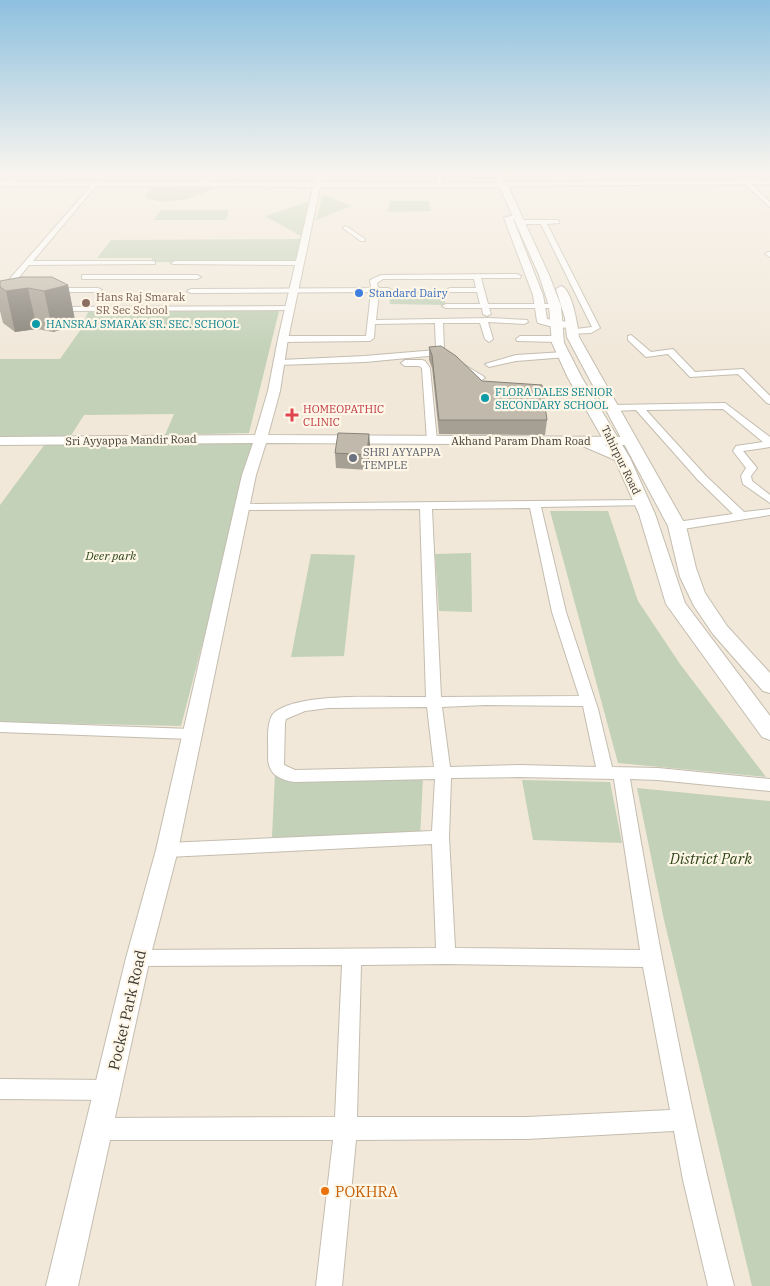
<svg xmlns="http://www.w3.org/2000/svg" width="770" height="1286" font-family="'IBM Plex Serif',serif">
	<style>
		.green { fill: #c2d1b8 }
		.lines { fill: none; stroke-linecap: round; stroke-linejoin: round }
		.minor-casing { stroke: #c4bdaf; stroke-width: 2 }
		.tertiary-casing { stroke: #c4bdaf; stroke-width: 2 }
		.secondary-casing { stroke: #c4bdaf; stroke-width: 2 }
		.minor { fill: #fff; fill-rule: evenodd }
		.tertiary { fill: #fff; fill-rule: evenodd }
		.secondary { fill: #fff; fill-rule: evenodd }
		.wall { fill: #a6a094 }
		.shaded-wall { fill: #878278 }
		.building { fill: #c1baac; stroke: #878278 }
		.shop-dot { fill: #3f7fe0; stroke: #fef6e7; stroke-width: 2 }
		.education-dot { fill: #8d6e63; stroke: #fef6e7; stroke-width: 2 }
		.culture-dot { fill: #0f9aa8; stroke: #fef6e7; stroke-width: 2 }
		.health-dot { fill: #e0444e; stroke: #fef6e7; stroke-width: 2 }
		.worship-dot { fill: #6b7280; stroke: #fef6e7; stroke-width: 2 }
		.food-dot { fill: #e8710a; stroke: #fef6e7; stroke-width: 2 }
		.labels { text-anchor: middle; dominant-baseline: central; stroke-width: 4.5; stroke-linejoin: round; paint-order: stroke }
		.far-shop-label { font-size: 11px; fill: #366cbe; stroke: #fef6e7; text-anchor: start }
		.far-education-label { font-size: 11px; fill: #785e54; stroke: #fef6e7; text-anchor: start }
		.far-culture-label { font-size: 11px; fill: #0d838f; stroke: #fef6e7; text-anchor: start }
		.far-health-label { font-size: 11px; fill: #be3a42; stroke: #fef6e7; text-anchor: start }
		.far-street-label { font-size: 11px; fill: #3c3933; stroke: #fef6e7 }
		.far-worship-label { font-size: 11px; fill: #5b616d; stroke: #fef6e7; text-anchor: start }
		.park-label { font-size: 12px; font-style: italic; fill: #2e4618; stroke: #fef6e7 }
		.near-park-label { font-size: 15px; font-style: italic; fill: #2e4618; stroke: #fef6e7 }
		.near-street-label { font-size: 15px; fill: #3c3933; stroke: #fef6e7 }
		.near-food-label { font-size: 15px; fill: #c56008; stroke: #fef6e7; text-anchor: start }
	</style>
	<rect width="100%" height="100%" fill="#f1e8da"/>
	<!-- green -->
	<path class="green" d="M153 186H217C197 199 167 207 144 197Z
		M323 194 351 206 316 220Z
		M311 201 301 236 265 216Z
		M390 201H429L431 211 388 212Z
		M161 210H229L226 220H154Z
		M301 239 300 263 152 262V258H97L111 240Z
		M389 291H445V305L390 304Z
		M194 311H279L249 433 165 435 174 414 84 415 70 437H0V359H60L81 329 88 312Z
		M45 444H254L181 726 0 722V505Z
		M550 511H608L638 601 680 664 766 777 618 763Z
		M471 553 472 612 439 611 435 554Z
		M311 554 355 555 344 656 291 657Z
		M275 773 423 776 420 839 345 840 272 837Z
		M522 780 610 782 622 843 533 840Z
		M637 788 770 801V1286H752L664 920Z"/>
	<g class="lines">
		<!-- minor casing -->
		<g class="minor-casing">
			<path id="minor" d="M30 174H38L0 186V182Z
				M106 174 33 261H153L155 262V264L29 265 3 297H0V290L98 178H68L66 175Z
				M180 174H186L180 181H176Z
				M210 174H215V175L242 174C233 184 218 175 208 182L192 180 206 178Z
				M437 174H442V186L437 185Z
				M745 182H749L770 202V207L745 184Z
				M557 220 559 221V223L547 224 600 328 591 333 568 334V330L592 327 541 224H519L516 222 519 220Z
				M346 226 365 239V241H361L344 229 343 228Z
				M768 252H770V257L765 254Z
				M175 261H300L304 263 300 265 173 264 171 263Z
				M517 274 521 276 520 278H481L488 304H555L559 306 558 308H489L491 314 487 316 483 314 482 308H446L442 306 446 304H480L477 292H450L446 290 450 288H476L474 279H383L377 283 378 288H388L392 290 388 292H379L376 320 490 318 527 320 528 322 524 324 488 322 493 339 489 342 485 339 480 323H443L444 350 458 361 483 376 485 378 480 381 452 365 439 355 365 362 278 365V361L281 360 365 356 436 350 435 323 375 324 374 338 370 341 283 342 279 339 283 336H366L371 292 191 293 187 291 191 289 371 288 370 280 381 275Z
				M82 275H197L201 277 197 279H82Z
				M48 288H98L102 290 98 292H48Z
				M293 306V310H290L53 311 49 309 53 307Z
				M631 335 651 352 673 349 695 372 743 369 770 396V404L767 403 738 374 690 377 668 354 646 357 628 340V336Z
				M520 336H558L562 339 558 342 517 341 516 339Z
				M564 352 568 355 567 357 516 361 489 367 485 364 516 355Z
				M422 360 425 361 430 368 437 441 432 444 427 441 422 368 419 366H405L401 363 405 360Z
				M725 403 770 437V447L743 451 757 468 751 476 752 481 770 495V503L743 484 741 476 746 468 733 451 736 446 763 442 723 409 646 410 706 476 744 512 770 509V515L677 530 673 528 671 526 677 522 733 514 698 480 636 410 613 411 608 408 613 405Z
				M642 500 646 501 648 503 646 505 541 507 566 612 598 709 612 767 658 768 770 779V791L658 780 630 779C659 949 691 1119 734 1286H708L683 1180 674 1131 527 1139 356 1140 342 1286H316L333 1140H99L91 1137 88 1129 91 1121 99 1118 335 1117 342 965 138 966 131 964 128 958 131 952 138 950 436 948 432 844 167 857 161 855 158 850 161 845 167 843 432 831 435 779 295 782C279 780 268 774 268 757 269 745 265 720 275 712 302 691 391 698 426 697L420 509 243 510 237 507 243 504ZM530 508 552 612 579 696 441 697 432 509ZM485 705 583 706 596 767 519 765 450 767 442 707ZM427 707 434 767 295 770 284 765 285 723 286 719 305 711 328 708ZM519 777 614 779 640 950 455 948 449 837 451 778ZM446 964 643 967 670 1110 527 1117H357L361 965Z
				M0 722 191 729 196 730 199 734 196 738 191 739 0 732Z
				M0 1079 108 1080 116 1083 119 1090 116 1097 108 1100 0 1099Z"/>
		</g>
		<!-- tertiary casing -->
		<g class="tertiary-casing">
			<path id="tertiary" d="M316 174H323L321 182 504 183 508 185 504 187H320L288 339 280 391 268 435 631 437 637 441 631 445 266 443 256 475 178 850 150 958 78 1286H46L126 958 156 850 242 475 253 443 0 445V437L255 435 268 391 278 339 313 187 0 186V182H314Z
				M517 214 521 216 520 218 513 219 543 295 547 319 575 323 576 325 575 327 557 328 538 323 537 321 533 295 504 218Z"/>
		</g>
		<!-- secondary casing -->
		<g class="secondary-casing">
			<path id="secondary" d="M494 174H502L506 182 770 180V184L508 186 549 275 561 306 564 343 582 378 630 458 655 514 685 603 770 716V740L762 737 666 604 639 514 615 460 578 444 576 441 578 438H588L607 446 568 378 552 343 549 306 539 275Z
				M561 286C572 289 578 326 579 337L686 526 696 568 705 593 727 626 770 673V693L763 691 713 634 694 606 680 577 668 526 567 337 565 318 556 289Z"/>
		</g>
		<!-- minor -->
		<use href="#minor" class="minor"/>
		<!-- tertiary -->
		<use href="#tertiary" class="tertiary"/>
		<!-- secondary -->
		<use href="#secondary" class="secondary"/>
	</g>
	<!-- wall -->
	<path class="wall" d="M0 281 68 285 76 325 53 332 37 329 15 332 3 323 0 311Z
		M429 347 482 381 547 420 545 435 439 434 432 368 429 360Z
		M369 434 370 448 368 470 336 468 335 453Z"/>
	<!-- shaded-wall -->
	<path class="shaded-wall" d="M68 285 76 325 53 332 44 291Z
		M28 288 37 329 15 332 6 291Z
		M369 434 370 448 368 470 367 455Z"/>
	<!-- building -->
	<path class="building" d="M22 277H52L68 285 44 291 28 288 6 291 0 287V281Z
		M441 346 456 356 482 381 542 385 547 420H439L432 355 429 347Z
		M338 433 369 434 367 455 335 453Z"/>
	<!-- sky -->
	<linearGradient id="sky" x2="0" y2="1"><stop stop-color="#8dc0df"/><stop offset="0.49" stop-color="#f9f5ee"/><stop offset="1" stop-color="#f9f5ee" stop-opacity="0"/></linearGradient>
	<rect width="770" height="354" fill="url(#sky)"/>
	<!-- markers -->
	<circle class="shop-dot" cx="359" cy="293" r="5"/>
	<circle class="education-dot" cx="86" cy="303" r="5"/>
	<g class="culture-dot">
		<circle cx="36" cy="324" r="5"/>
		<circle cx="485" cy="398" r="5"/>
	</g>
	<path class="health-dot" d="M289.5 407.5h5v5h5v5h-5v5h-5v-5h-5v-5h5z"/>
	<circle class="worship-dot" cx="353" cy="458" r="5"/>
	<circle class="food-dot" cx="325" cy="1191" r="5"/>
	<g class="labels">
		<!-- far-shop labels -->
		<g class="far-shop-label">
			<text x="369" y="293">Standard Dairy</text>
		</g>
		<!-- far-education labels -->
		<g class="far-education-label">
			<text x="96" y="297">Hans Raj Smarak<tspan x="96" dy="13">SR Sec School</tspan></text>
		</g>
		<!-- far-culture labels -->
		<g class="far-culture-label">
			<text x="46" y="324">HANSRAJ SMARAK SR. SEC. SCHOOL</text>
			<text x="495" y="392">FLORA DALES SENIOR<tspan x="495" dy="13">SECONDARY SCHOOL</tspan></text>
		</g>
		<!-- far-health labels -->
		<g class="far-health-label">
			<text x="303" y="409">HOMEOPATHIC<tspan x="303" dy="13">CLINIC</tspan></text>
		</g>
		<!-- far-street labels -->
		<g class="far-street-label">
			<text transform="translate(131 440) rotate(-1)">Sri Ayyappa Mandir Road</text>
			<text x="521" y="441">Akhand Param Dham Road</text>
			<text transform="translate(621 460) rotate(64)">Tahirpur Road</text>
		</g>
		<!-- far-worship labels -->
		<g class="far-worship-label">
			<text x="363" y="452">SHRI AYYAPPA<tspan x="363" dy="13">TEMPLE</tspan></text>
		</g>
		<!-- park labels -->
		<g class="park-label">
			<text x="111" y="555">Deer park</text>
		</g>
		<!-- near-park labels -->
		<g class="near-park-label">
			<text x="711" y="858">District Park</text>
		</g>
		<!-- near-street labels -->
		<g class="near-street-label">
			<text transform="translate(127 1010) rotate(-77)">Pocket Park Road</text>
		</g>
		<!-- near-food labels -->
		<g class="near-food-label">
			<text x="335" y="1191">POKHRA</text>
		</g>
	</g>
</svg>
